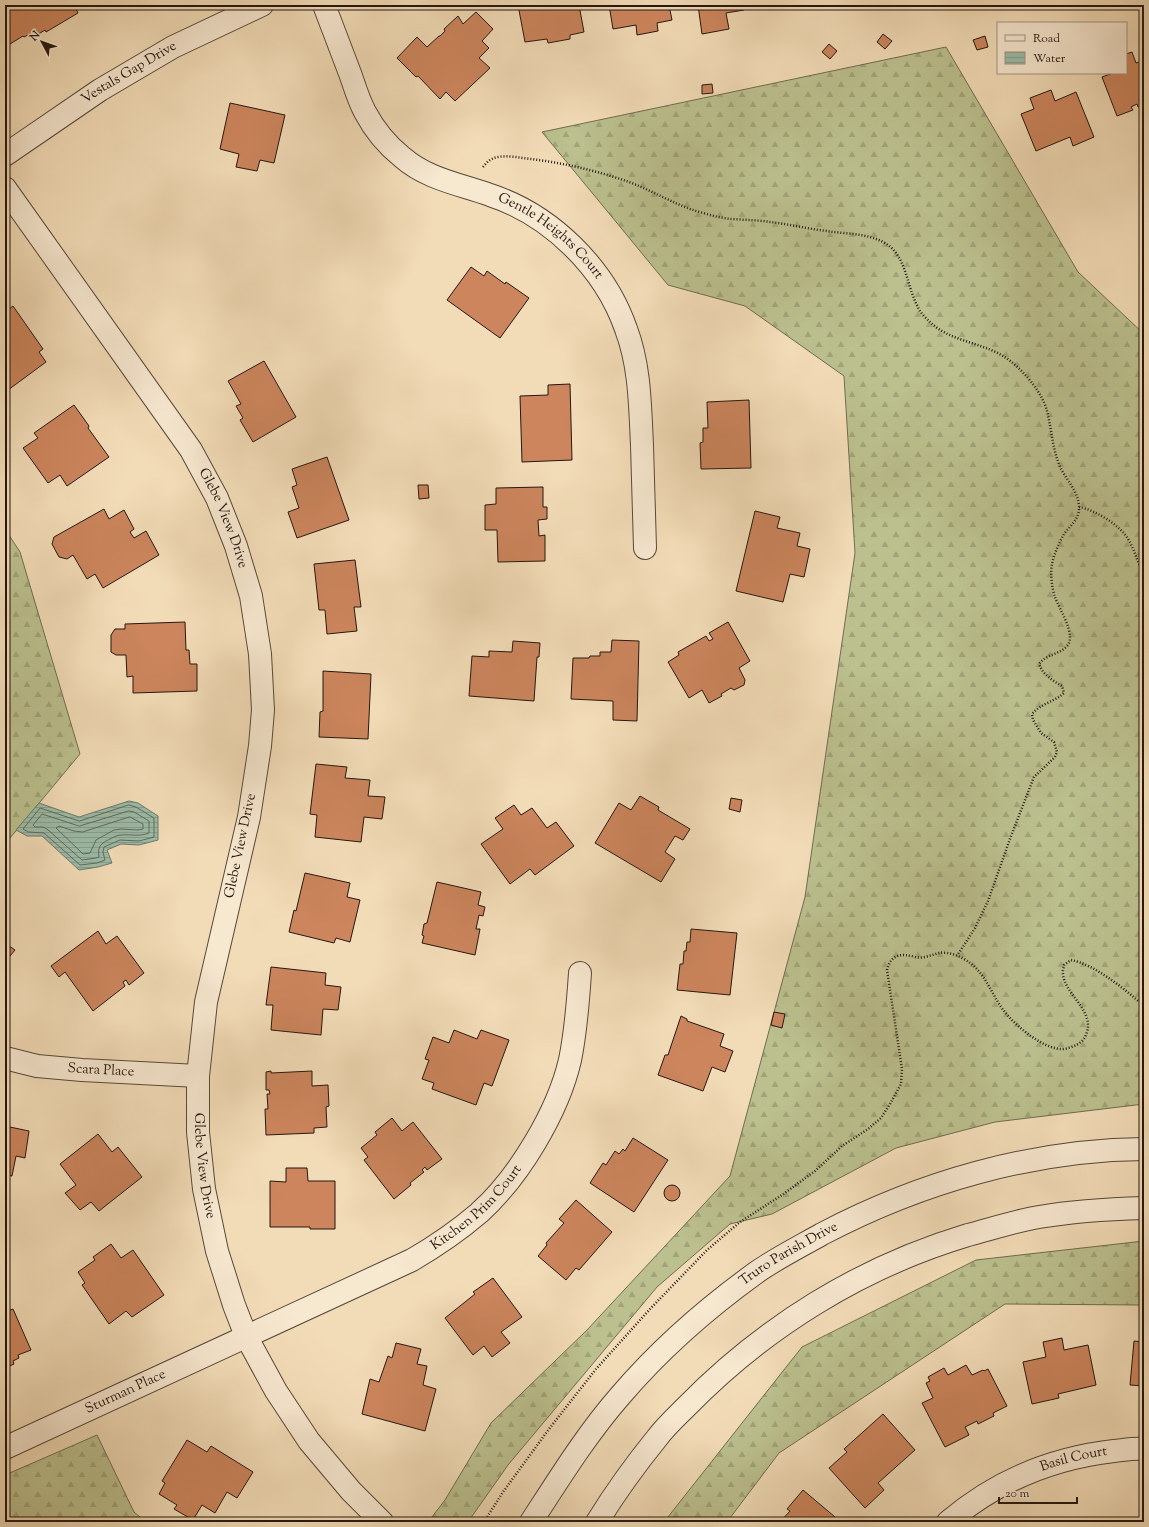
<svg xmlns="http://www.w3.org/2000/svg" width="1149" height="1527" font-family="'Sorts Mill Goudy',serif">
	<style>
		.forest { fill: url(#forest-firs); stroke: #706c50 }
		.water { fill: url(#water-rules); stroke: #6c7a6c }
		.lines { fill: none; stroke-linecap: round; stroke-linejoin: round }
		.shore { stroke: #606a5d; stroke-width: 1 }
		.building { fill: #cc855d; stroke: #251711 }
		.minor-casing { stroke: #58483a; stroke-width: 24 }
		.tertiary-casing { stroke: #58483a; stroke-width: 24 }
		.path { stroke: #251711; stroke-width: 2.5; stroke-dasharray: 1 2; stroke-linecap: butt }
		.minor { stroke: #f7e8d0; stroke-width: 22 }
		.tertiary { stroke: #f7e8d0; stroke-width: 22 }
		.labels { text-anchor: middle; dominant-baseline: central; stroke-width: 3.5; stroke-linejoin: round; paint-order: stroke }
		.street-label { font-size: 14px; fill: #251711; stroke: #f7e8d0 }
	</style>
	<defs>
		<pattern id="forest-firs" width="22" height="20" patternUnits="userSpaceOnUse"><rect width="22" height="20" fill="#bbc08e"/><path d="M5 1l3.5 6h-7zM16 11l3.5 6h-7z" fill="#a1a479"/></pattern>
		<pattern id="water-rules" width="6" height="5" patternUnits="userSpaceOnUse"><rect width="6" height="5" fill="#9cbca9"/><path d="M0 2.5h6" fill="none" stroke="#86a190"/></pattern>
	</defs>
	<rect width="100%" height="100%" fill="#f2dcb7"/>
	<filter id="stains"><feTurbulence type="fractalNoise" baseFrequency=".005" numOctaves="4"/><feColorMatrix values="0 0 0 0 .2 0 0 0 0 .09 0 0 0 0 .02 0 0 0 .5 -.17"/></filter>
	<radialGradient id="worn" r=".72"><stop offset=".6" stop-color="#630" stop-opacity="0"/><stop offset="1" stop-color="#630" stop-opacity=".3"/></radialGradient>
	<!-- forest -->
	<path class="forest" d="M946 47 1078 272 1144 334V1104L995 1122 896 1148 772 1214 730 1224 657 1287 508 1465 468 1522H428L445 1500 491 1423 587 1330 730 1176 805 897 855 553 844 376 745 306 668 285 542 132Z
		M5 529 20 552 80 754 5 844Z
		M1144 1241V1305L1005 1304 779 1453 727 1522H664L802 1347 976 1260Z
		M97 1435 134 1512 146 1522H5V1475Z"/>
	<!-- water -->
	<path class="water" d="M129 801 138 803 158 816V840L139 845 121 844 107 850 112 863 98 867 79 870 42 836H27L16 830 39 803 79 817Z"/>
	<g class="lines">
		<!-- shore -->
		<path class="shore" d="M129 805 136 807 154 818V837L139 841 120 840 104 847 103 852 105 860 97 863 80 865 44 833 28 832 23 829 40 808 79 821Z
			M129 811 134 812 149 821V833C139 837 131 834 121 835 117 835 114 837 112 838 102 843 97 845 99 857L96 858 82 860 47 829 43 827H35L33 825 42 814 79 826Z
			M130 817 143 824V829L138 830 121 829 114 830 96 840 90 853 83 854 56 828 59 826 74 831 82 832Z"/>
	</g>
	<!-- building -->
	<path class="building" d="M5 5H74L78 13 46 32 45 30 32 38 30 34 24 37 23 36 10 44 5 35Z
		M518 5H579L584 32 570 35V39L548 43 547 39 525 42Z
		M609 5H669L672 20 657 23 658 31 637 35 636 25 613 29Z
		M698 5H744V10L726 13 729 29 702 34Z
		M476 12 493 29 482 41 489 48 479 58 490 68 455 101 446 92 440 99 418 76 416 77 397 58 417 37 427 47 439 36H440L445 31 444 29 458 16 463 24Z
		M883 34 892 41 885 49 877 42Z
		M985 36 988 47 977 50 973 40Z
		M829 44 837 51 830 59 822 52Z
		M1132 52 1136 63 1144 60V105L1138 107 1137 104 1131 107 1133 110 1117 116 1102 77 1113 73H1126V54Z
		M712 84 713 93 702 94V85Z
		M1051 90 1055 101 1076 92 1094 137 1073 146 1070 137 1036 151 1021 114 1034 109 1030 98Z
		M230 103 285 115 274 163 260 160 257 171 236 167 239 154 220 149Z
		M471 267 484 276 487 271 505 284 506 282 529 298 500 338 447 300Z
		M13 306 43 349 39 352 46 362 8 390 5 386V312Z
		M264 361 296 417 253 442 240 420 243 418 236 406 241 404 228 381Z
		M570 384 572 460 522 462 520 396 548 395V385Z
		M749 400 751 468 701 469 700 443 703 442V428H708L707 402Z
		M74 405 89 426 88 428 109 457 67 486 60 475 48 483 23 448 38 438 34 433Z
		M327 457 349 520 297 538 288 512 299 508 292 487 297 485 292 469Z
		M418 485H428L429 498 419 499Z
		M543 487V507H547V519L538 520 539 536 545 535V561L498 562 497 530H485V505L496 504V488Z
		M104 509 109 519 124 510 134 529 130 532 134 538 146 531 159 555 103 588 95 574 87 579 73 555 67 559 59 557 52 544 54 537Z
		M755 511 780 517 777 528 800 533 797 546 810 549 804 577 790 574 783 602 736 591Z
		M355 560 361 607H354L357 631 327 634 325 610H319L314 564Z
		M185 622 186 650H189L190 664H197V691L133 693V676L127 677 126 655H116L111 652V635L115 629H125V624Z
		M728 622 750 661 739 668 745 680 744 685 734 690 731 688 721 694 722 696 709 703 702 690 689 698 668 662 679 655 678 652 706 636 709 641 713 639 709 633Z
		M612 640 639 641 637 721 613 720V701L571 699 573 658H589L590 656H600V652H611Z
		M513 641 540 643 539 657H537L534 701 469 696 472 656 489 657V651L512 652Z
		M323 671 371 674 368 739 319 737 320 712 323 711Z
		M316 764 347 767 345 778 370 780 368 796 385 797 382 819 364 817 361 842 315 837 317 815 310 814Z
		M640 796 659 807 658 810 690 829 683 840 675 836 665 852 675 859 661 882 595 843 619 803 631 810Z
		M731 798 742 800 740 812 729 809Z
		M514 805 521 815 532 808 547 828 556 822 574 846 535 875 530 869 510 884 481 844 503 829 495 818Z
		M305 873 350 883 347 897 360 900 350 942 336 938 334 943 289 932 294 910 296 911Z
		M437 882 481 892 478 905 485 907 483 916 479 915 476 929H480L475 955 422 943 424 936 422 935 424 924 427 923Z
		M691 929 737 933 730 995 677 990 680 964H683L684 951H686L687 942H690Z
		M98 931 106 944 117 936 144 973 129 985 126 980 123 982 125 986 93 1011 65 972 59 977 51 966Z
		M5 943 15 950 5 962Z
		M271 967 326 973 325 985 341 987 338 1010 323 1009 321 1035 271 1030 273 1005H266Z
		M774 1012 785 1014 782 1028 771 1025Z
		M681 1016 687 1019V1021L724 1034 720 1046 733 1051 725 1072 712 1067 703 1091 658 1075 665 1055H668Z
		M454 1030 477 1039 481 1030 509 1040 492 1086 484 1083 476 1105 432 1089 434 1083 422 1079 429 1060 425 1059 433 1037 449 1043Z
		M271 1071V1073L312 1071V1086L328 1085 329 1106 326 1107 327 1127 314 1128V1133L266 1135 265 1109H268L267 1094H270L269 1090H266V1072Z
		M392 1118 402 1131 413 1122 442 1159 427 1170 425 1167 422 1170 424 1172 410 1183 411 1185 394 1199 364 1160 368 1157 361 1148 377 1135 375 1132Z
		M5 1126 29 1131 25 1158 16 1156 12 1176 5 1175Z
		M98 1134 112 1152 118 1147 142 1177 99 1211 91 1202 80 1210 65 1193 76 1185 60 1164Z
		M633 1138 668 1160 634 1212 590 1183 603 1163 606 1165 615 1151 619 1154 623 1149 625 1151Z
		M286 1168H307L308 1181H335V1229H310V1227H270V1181L286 1182Z
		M664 1193a8 8 0 1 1 16 0a8 8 0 1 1-16 0Z
		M576 1200 612 1232 579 1270 576 1268 566 1280 538 1256 547 1245 546 1243 564 1223 559 1219Z
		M111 1244 121 1258 133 1250 164 1295 132 1317 126 1311 109 1324 82 1285 85 1283 78 1272 95 1260 93 1257Z
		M493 1278 522 1317 501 1332 510 1343 492 1357 484 1346 473 1355 445 1318 475 1294 473 1292Z
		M13 1309 31 1350 18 1355 19 1358 13 1361 14 1364 5 1368V1312Z
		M1062 1338 1064 1350 1088 1345 1096 1385 1058 1394 1059 1398 1032 1404 1023 1362 1046 1357 1043 1342Z
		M1134 1341 1144 1342V1386L1130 1385Z
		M396 1343 421 1349 417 1364 427 1366 423 1385 436 1389 425 1431 362 1414 370 1379 379 1382 388 1356 392 1358Z
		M966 1365 972 1375 983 1370 984 1371 988 1369 1007 1406 993 1413 994 1416 978 1424 977 1421 965 1427 969 1435 945 1447 922 1403 933 1398 926 1383 930 1381 928 1377 944 1368 948 1375Z
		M883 1414 915 1450 878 1483 884 1490 865 1508 829 1468 847 1452 844 1449Z
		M187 1440 207 1452 211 1446 253 1472 237 1498 227 1492 215 1513 202 1505 193 1520 174 1509 177 1505 159 1494 165 1483 162 1481Z
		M803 1490 841 1522H780L790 1511 787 1509Z"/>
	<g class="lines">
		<!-- minor casing -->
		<g class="minor-casing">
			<g id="minor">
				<path id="s1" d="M324 5C333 29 342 52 351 76 355 88 359 101 365 112 374 129 387 145 402 157 427 179 459 184 490 195 551 215 605 268 626 329 640 366 640 405 642 445 643 479 644 514 645 548"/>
				<path id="s2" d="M5 155 100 90 173 47 262 5"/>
				<path id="s3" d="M5 188 191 450 217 498 236 546 251 596 260 654 263 710 260 746 249 817 206 1002 198 1076V1132L204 1189 217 1251 234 1305 246 1336 276 1391 309 1441 351 1491 382 1522"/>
				<path id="s4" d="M5 1058 37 1066 82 1070 198 1076"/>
				<path id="s5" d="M5 1448 412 1260C436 1246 458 1231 479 1213 519 1177 558 1112 570 1060 576 1031 578 1003 580 973"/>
				<path id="s6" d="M948 1522C995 1482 1052 1458 1114 1451 1124 1450 1134 1448 1144 1449"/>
			</g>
		</g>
		<!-- tertiary casing -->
		<g class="tertiary-casing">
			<g id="tertiary">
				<path id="s7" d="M531 1522C559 1479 586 1435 620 1396 660 1349 707 1308 757 1272 777 1258 801 1246 822 1234 921 1182 1032 1150 1144 1149"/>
				<path d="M597 1522C615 1493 635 1465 657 1438 665 1427 676 1417 686 1407 764 1327 861 1267 968 1235 991 1229 1015 1221 1039 1217 1074 1211 1109 1209 1144 1208"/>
			</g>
		</g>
		<!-- path -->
		<path class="path" d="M483 167C487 162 491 158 498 157 509 155 520 158 531 159 564 163 598 171 629 182 650 190 669 201 690 209 703 213 718 218 732 219 745 220 758 220 770 222 789 224 808 229 827 231 845 234 866 233 883 242 907 254 906 286 918 307 920 313 926 318 930 322 949 341 980 342 1003 356 1020 366 1042 391 1047 411 1052 431 1052 447 1060 467 1067 481 1080 493 1079 510 1078 520 1070 526 1064 534 1059 543 1054 554 1052 564 1050 573 1052 589 1055 597 1059 609 1077 635 1067 646 1059 655 1048 653 1039 664 1043 675 1052 680 1062 686L1064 693C1054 702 1040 704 1032 714L1033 720 1041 733 1054 742 1057 752 1055 757 1034 777 1011 836 988 901 975 928 957 956
			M1079 507C1095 510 1120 525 1128 539 1135 550 1137 563 1144 573
			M484 1522 503 1492 549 1429 596 1369 650 1309 707 1250 740 1222 782 1195 815 1171 842 1146 868 1129 881 1118 890 1104 901 1084 902 1069 887 970C891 954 901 953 915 957 923 959 931 955 939 953 948 951 963 957 970 963 985 974 991 992 1001 1007 1012 1022 1026 1034 1042 1043 1050 1047 1060 1051 1068 1048 1075 1046 1082 1043 1085 1037 1098 1012 1065 996 1063 974 1062 971 1064 968 1064 965L1071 960C1094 964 1126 990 1144 1006"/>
		<!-- minor -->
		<use href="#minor" class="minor"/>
		<!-- tertiary -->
		<use href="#tertiary" class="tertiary"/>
	</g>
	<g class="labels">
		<!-- street labels -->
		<g class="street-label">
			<text stroke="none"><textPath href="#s2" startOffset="149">Vestals Gap Drive</textPath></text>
			<text stroke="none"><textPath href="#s1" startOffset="344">Gentle Heights Court</textPath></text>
			<text stroke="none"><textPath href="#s3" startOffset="397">Glebe View Drive</textPath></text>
			<text transform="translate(241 846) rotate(-78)">Glebe View Drive</text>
			<text stroke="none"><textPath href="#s4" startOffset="97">Scara Place</textPath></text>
			<text stroke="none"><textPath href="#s3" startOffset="1057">Glebe View Drive</textPath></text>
			<text stroke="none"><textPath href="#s5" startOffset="532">Kitchen Prim Court</textPath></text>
			<text stroke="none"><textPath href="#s7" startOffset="376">Truro Parish Drive</textPath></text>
			<text stroke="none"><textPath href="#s5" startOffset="133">Sturman Place</textPath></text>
			<text stroke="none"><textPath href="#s6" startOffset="142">Basil Court</textPath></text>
		</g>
	</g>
	<!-- margin -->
	<rect width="1149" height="1527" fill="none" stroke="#f2dcb7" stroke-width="20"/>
	<rect x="6" y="6" width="1137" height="1515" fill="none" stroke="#251711" stroke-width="2"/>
	<rect x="10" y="10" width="1129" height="1507" fill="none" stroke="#251711"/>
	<!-- legend -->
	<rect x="997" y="22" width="130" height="52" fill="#f7e8d0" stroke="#a39484"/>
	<rect x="1005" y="35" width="20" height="6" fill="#f7e8d0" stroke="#a39484"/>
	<text x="1033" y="42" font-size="12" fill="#251711">Road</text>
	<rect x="1005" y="52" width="20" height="12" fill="url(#water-rules)" stroke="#a39484"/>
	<text x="1033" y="62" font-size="12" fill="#251711">Water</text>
	<!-- north arrow -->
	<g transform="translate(42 42) rotate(311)" stroke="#f7e8d0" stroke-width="3" paint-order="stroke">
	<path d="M0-3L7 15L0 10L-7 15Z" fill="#251711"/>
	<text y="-6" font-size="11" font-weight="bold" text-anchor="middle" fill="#251711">N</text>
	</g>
	<!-- scale -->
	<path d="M999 1497v6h78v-6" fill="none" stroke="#251711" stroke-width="2"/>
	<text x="1005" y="1497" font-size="12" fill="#251711" stroke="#f7e8d0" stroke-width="3" paint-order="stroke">20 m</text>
	<rect width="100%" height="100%" filter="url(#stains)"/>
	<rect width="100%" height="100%" fill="url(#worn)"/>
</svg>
